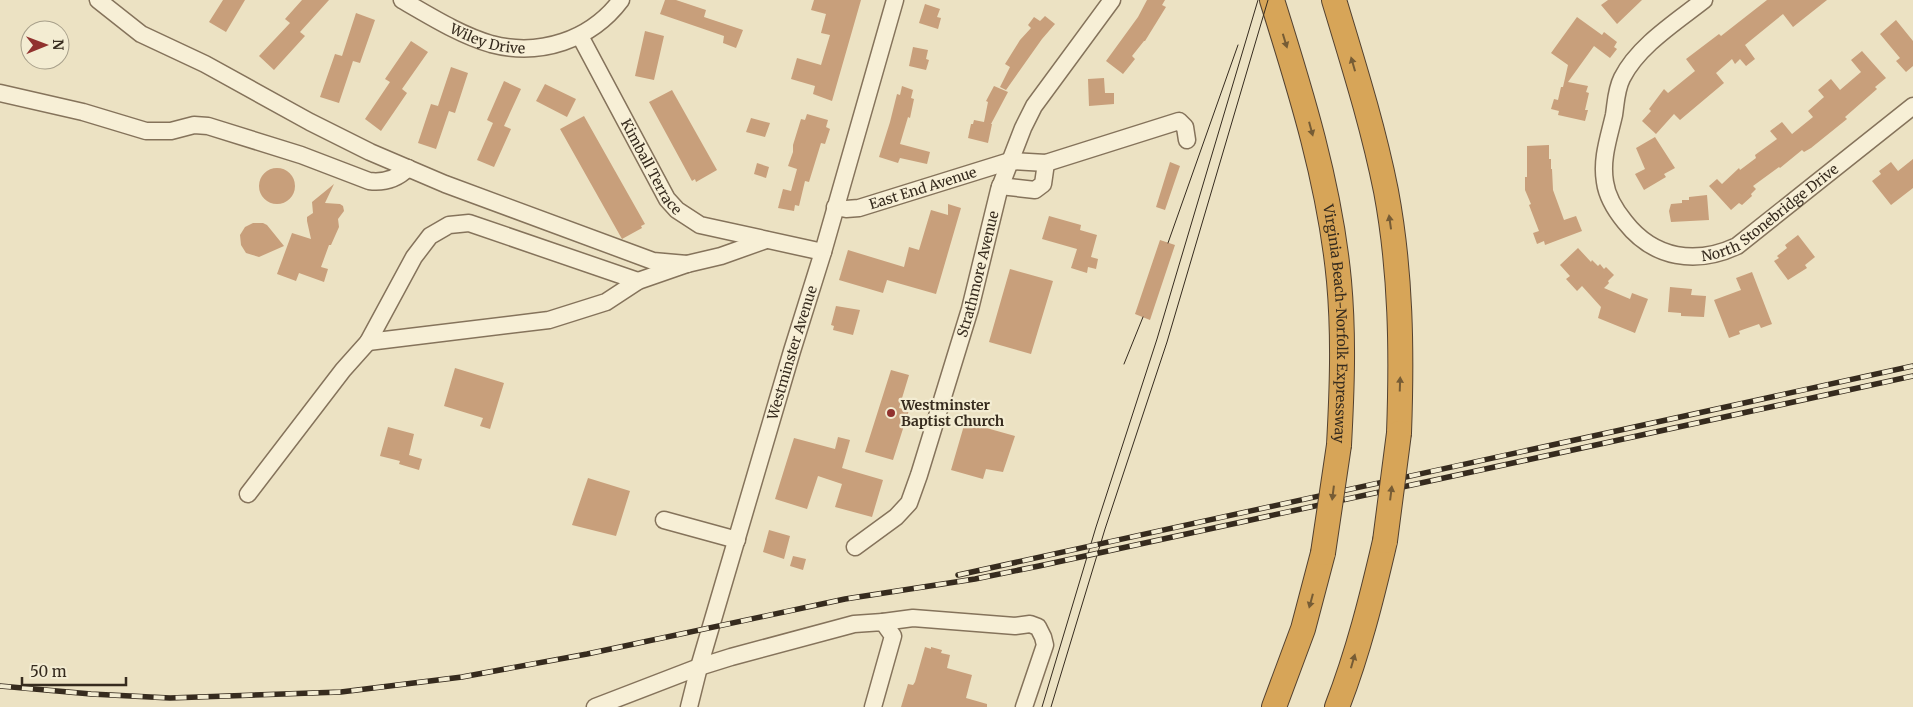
<svg xmlns="http://www.w3.org/2000/svg" width="1913" height="707" font-family="Merriweather,serif">
	<style>
		.building { fill: #c89f7b }
		.lines { fill: none; stroke-linecap: round; stroke-linejoin: round }
		.minor-casing { stroke: #85735b; stroke-width: 19 }
		.highway-casing { stroke: #53412f; stroke-width: 26 }
		.minor { stroke: #f7efd6; stroke-width: 16 }
		.highway { stroke: #d7a558; stroke-width: 24 }
		.tram { stroke: #362b1e; stroke-width: 1 }
		.rail-casing { stroke: #362b1e; stroke-width: 5.5 }
		.rail { stroke: #f3ecd2; stroke-width: 4; stroke-dasharray: 11; stroke-linecap: butt }
		.highway-bridge-casing { stroke: #53412f; stroke-width: 26; stroke-linecap: butt }
		.highway-bridge { stroke: #d7a558; stroke-width: 24 }
		.oneway { fill: #765c35 }
		.poi-dot { fill: #91322e; stroke: #f3ecd2; stroke-width: 2 }
		.labels { text-anchor: middle; dominant-baseline: central; stroke-width: 4.5; stroke-linejoin: round; paint-order: stroke }
		.street-label { font-size: 14px; fill: #362b1e; stroke: #f3ecd2 }
		.poi-label { font-size: 14px; font-weight: bold; fill: #362b1e; stroke: #f3ecd2; text-anchor: start }
	</style>
	<rect width="100%" height="100%" fill="#ece2c3"/>
	<!-- building -->
	<path class="building" d="M223 0H245L226 32 209 22Z
		M302 0H329L300 32 305 36 274 70 259 56 290 23 285 19Z
		M665 0H676L706 10 704 17 743 30 736 48 723 43 724 36 660 14Z
		M814 0H861L832 101 813 94 815 86 791 79 797 58 821 65 830 35 821 33 826 14 811 10Z
		M1147 0H1165L1162 5 1166 7 1145 41H1144L1132 56 1135 59 1123 74 1106 61 1138 17Z
		M1608 0H1642L1617 24 1601 5Z
		M1767 0H1827L1793 27 1783 14 1745 45 1755 59 1746 66 1740 59 1735 64 1732 59 1716 73 1724 83 1680 120 1674 114 1656 134 1642 121 1651 111 1649 109 1664 89 1668 93 1695 71 1686 59 1719 34 1721 36Z
		M925 4 940 9 937 17 941 18 938 29 919 23Z
		M356 13 375 20 360 63 353 61 339 103 320 97 335 54 342 56Z
		M1045 16 1055 24 1042 39 1006 90 1000 87 1010 67 1005 64 1020 40 1031 28 1028 25 1034 17 1040 21Z
		M1577 17 1602 35 1604 32 1617 42 1614 47 1617 49 1610 58 1594 46 1568 82 1588 86 1586 92 1589 93 1585 110H1588L1585 121 1558 115 1559 111 1551 109 1554 99 1558 100 1561 87H1563L1568 65 1551 53Z
		M1896 20 1913 41V66L1906 72 1896 61 1900 58 1880 34Z
		M645 31 664 36 654 80 635 76Z
		M411 41 428 52 402 89 407 93 381 131 365 119 390 82 385 79Z
		M913 47 928 50 926 59 929 60 926 70 909 66Z
		M1862 51 1886 78 1875 87 1877 89 1845 117 1847 119 1811 148 1804 152 1802 150 1780 168 1779 167 1753 186 1756 189 1751 194 1752 196 1742 205 1739 203 1731 210 1709 186 1717 179 1722 184 1739 168 1740 170 1756 158 1755 155 1777 139 1770 131 1782 122 1792 134 1813 117 1808 111 1824 97 1818 90 1831 79 1840 90 1861 72 1851 60Z
		M451 67 468 73 455 113 449 111 436 149 418 143 431 104 438 106Z
		M1104 78 1105 93H1114V104L1089 106 1088 79Z
		M504 81 521 89 504 126 511 129 494 167 477 160 493 123 487 120Z
		M545 84 576 99 567 117 536 101Z
		M902 86 913 90 911 98 914 99 910 118 908 117 900 144 930 152 927 164 900 158 898 163 879 157 890 122 897 94 900 95Z
		M994 86 1008 92 991 124H992L988 143 968 138 971 124H973L974 120 984 122 988 102 986 101Z
		M672 90 717 170 696 182 695 179 692 181 649 102Z
		M807 114 828 120 826 127 830 129 825 144 821 143 809 182 805 181 799 206 795 205 794 211 778 208 783 189 791 191 797 169 788 166 793 152V145L801 119 805 120Z
		M584 116 645 224 641 226 642 228 622 239 560 129Z
		M751 118 770 123 765 137 746 132Z
		M1655 137 1675 168 1664 174 1666 177 1644 190 1635 174 1645 169 1636 148Z
		M1549 145V159H1551V169H1552L1553 190 1564 220 1576 216 1582 231 1545 245 1544 241 1537 244 1533 233 1539 231 1529 205 1531 204 1525 190V177H1527V146Z
		M1913 159V188L1891 205 1872 181 1881 174 1879 171 1891 162 1898 171Z
		M1170 162 1180 166 1165 210 1156 207Z
		M757 163 769 167 766 178 754 174Z
		M259 186a18 18 0 1 1 36 0a18 18 0 1 1-36 0Z
		M334 184 325 203 340 204 343 206 344 211 338 219 339 227 331 245H329L321 267 328 269 324 282 299 273 296 281 277 274 292 233 311 239 307 221V217L313 213 312 202Z
		M1707 195 1709 220 1671 222 1669 211 1671 204 1682 203V200H1689V197Z
		M948 204 961 208 936 294 887 280 883 293 839 280 848 250 904 267 909 247 919 250 931 210 948 215Z
		M1049 216 1081 225 1080 230 1097 235 1091 257 1098 259 1096 269 1088 267 1087 273 1071 268 1077 249 1042 239Z
		M253 223H263L267 225 284 246 259 257 246 253 241 245 240 235 245 227Z
		M1798 235 1815 257 1805 265 1807 268 1788 280 1774 261 1779 258 1777 256 1787 248 1785 245Z
		M1160 240 1175 245 1150 320 1135 314Z
		M1578 248 1591 262 1592 260 1598 266 1600 264 1604 269 1606 267 1614 275 1608 281 1609 283 1604 288 1630 299 1632 293 1648 299 1635 333 1598 318 1601 307 1582 286 1577 291 1566 279 1570 276 1560 265Z
		M1010 269 1053 281 1031 354 989 342Z
		M1752 272 1772 324 1761 328 1759 324 1739 331 1740 334 1729 338 1714 300 1741 290 1736 278Z
		M1670 287 1692 289 1691 295 1706 296 1704 317 1681 316V313L1668 312Z
		M836 306 860 310 853 335 833 330 834 326 831 325Z
		M455 368 504 383 490 429 480 426 483 418 444 406Z
		M891 370 909 375 899 408 909 410 893 460 865 452Z
		M965 422 1015 436 1003 472 986 469 983 479 951 470Z
		M388 427 414 434 409 455 422 459 419 470 399 464 400 461 380 456Z
		M838 437 850 440 842 468 883 480 872 517 835 507 842 484 818 476 807 509 775 499 794 438 835 449Z
		M588 478 630 491 616 536 572 525Z
		M769 530 790 536 784 559 763 552Z
		M793 556 806 559 803 570 790 566Z
		M925 647 931 649V647L942 650 941 653 950 655 947 668 972 675 966 698 987 704V707H901L908 684 913 685 915 682Z"/>
	<g class="lines">
		<!-- minor casing -->
		<g class="minor-casing">
			<g id="minor">
				<path d="M98 0 141 34 205 64 310 122 370 152 445 184 653 261 687 264"/>
				<path id="s1" d="M402 0C430 16 460 35 491 44 540 57 591 40 621 0"/>
				<path id="s2" d="M1704 0C1676 22 1638 46 1622 78 1616 90 1616 102 1614 115 1609 137 1601 159 1605 182 1607 197 1616 211 1625 222 1654 259 1696 265 1737 246L1913 106"/>
				<path id="s3" d="M580 36 667 199 677 210 700 225 823 252"/>
				<path d="M0 93 83 112 146 131H171L194 125 208 126 301 155 369 181C385 183 397 179 408 168"/>
				<path d="M1000 186 1035 190 1043 184 1046 163"/>
				<path id="s4" d="M835 207 846 209 859 208 1010 161 1046 163 1179 121 1185 127 1187 140"/>
				<path d="M368 342 549 320 606 302 638 281 687 264 721 256 766 240"/>
				<path d="M248 494 343 370 368 342 414 257 430 236 449 225 469 223 638 281"/>
				<path d="M664 520 737 540"/>
				<path id="s5" d="M855 547 896 517 909 503 919 475 970 309 999 190 1023 128 1034 106 1112 0"/>
				<path d="M883 622 913 618 1015 626 1030 624 1038 627 1043 637 1045 645 1024 707"/>
				<path d="M595 707 699 667 731 657 854 624 883 622 893 636 873 707"/>
				<path id="s6" d="M689 707 699 667 792 351 823 252 895 0"/>
			</g>
		</g>
		<!-- highway casing -->
		<g class="highway-casing">
			<g id="highway">
				<path id="s7" d="M1272 0C1301 92 1330 185 1339 281 1344 336 1342 390 1339 445"/>
				<path d="M1334 0C1353 63 1373 126 1386 191 1401 271 1402 352 1399 433"/>
				<path d="M1274 707 1303 629 1323 553"/>
				<path d="M1337 707C1358 653 1372 597 1385 541"/>
			</g>
		</g>
		<!-- minor -->
		<use href="#minor" class="minor"/>
		<!-- highway -->
		<use href="#highway" class="highway"/>
		<!-- tram -->
		<path class="tram" d="M1168 243 1238 45
			M1124 364 1143 317
			M1042 707 1096 527 1157 339 1258 0
			M1051 707 1105 529 1167 342 1268 0"/>
		<!-- rail casing -->
		<g class="rail-casing">
			<path id="rail" d="M958 575 1913 366
				M0 686 91 694 170 698 341 692 462 677 587 654 845 599 975 579 1039 566 1913 376"/>
		</g>
		<!-- rail -->
		<use href="#rail" class="rail"/>
		<!-- highway-bridge casing -->
		<g class="highway-bridge-casing">
			<path id="highway-bridge" d="M1385 541 1399 433
				M1323 553 1339 445"/>
		</g>
		<!-- highway-bridge -->
		<use href="#highway-bridge" class="highway-bridge"/>
	</g>
	<!-- one-way arrows -->
	<defs><path id="oneway-solid" d="M-6-.8H1V-3.2L6.5 0L1 3.2V.8H-6Z" transform="scale(1.25)"/></defs>
	<g class="oneway">
		<use href="#oneway-solid" transform="translate(1285 41) rotate(73)"/>
		<use href="#oneway-solid" transform="translate(1353 64) rotate(-106)"/>
		<use href="#oneway-solid" transform="translate(1311 129) rotate(75)"/>
		<use href="#oneway-solid" transform="translate(1390 222) rotate(-98)"/>
		<use href="#oneway-solid" transform="translate(1400 384) rotate(-88)"/>
		<use href="#oneway-solid" transform="translate(1333 493) rotate(97)"/>
		<use href="#oneway-solid" transform="translate(1391 493) rotate(-83)"/>
		<use href="#oneway-solid" transform="translate(1311 601) rotate(105)"/>
		<use href="#oneway-solid" transform="translate(1353 661) rotate(-74)"/>
	</g>
	<!-- markers -->
	<circle class="poi-dot" cx="891" cy="413" r="5"/>
	<g class="labels">
		<!-- street labels -->
		<g class="street-label">
			<text stroke="none"><textPath href="#s1" startOffset="95">Wiley Drive</textPath></text>
			<text stroke="none"><textPath href="#s3" startOffset="149">Kimball Terrace</textPath></text>
			<text stroke="none"><textPath href="#s4" startOffset="91">East End Avenue</textPath></text>
			<text stroke="none"><textPath href="#s2" startOffset="435">North Stonebridge Drive</textPath></text>
			<text stroke="none"><textPath href="#s5" startOffset="309">Strathmore Avenue</textPath></text>
			<text stroke="none"><textPath href="#s7" startOffset="332">Virginia Beach-Norfolk Expressway</textPath></text>
			<text stroke="none"><textPath href="#s6" startOffset="369">Westminster Avenue</textPath></text>
		</g>
		<!-- poi labels -->
		<g class="poi-label">
			<text x="901" y="405">Westminster<tspan x="901" dy="16">Baptist Church</tspan></text>
		</g>
	</g>
	<!-- north arrow -->
	<g transform="translate(45 45) rotate(89)"><circle r="24" fill="#f3ecd2" stroke="#a79f8a"/>
	<path d="M0-4L9 19L0 12L-9 19Z" fill="#91322e"/>
	<text y="-8" font-size="14" font-weight="bold" text-anchor="middle" fill="#362b1e">N</text>
	</g>
	<!-- scale -->
	<path d="M22 677v8h104v-8" fill="none" stroke="#362b1e" stroke-width="2.5"/>
	<text x="30" y="677" font-size="15" fill="#362b1e" stroke="#f3ecd2" stroke-width="4" paint-order="stroke">50 m</text>
</svg>
